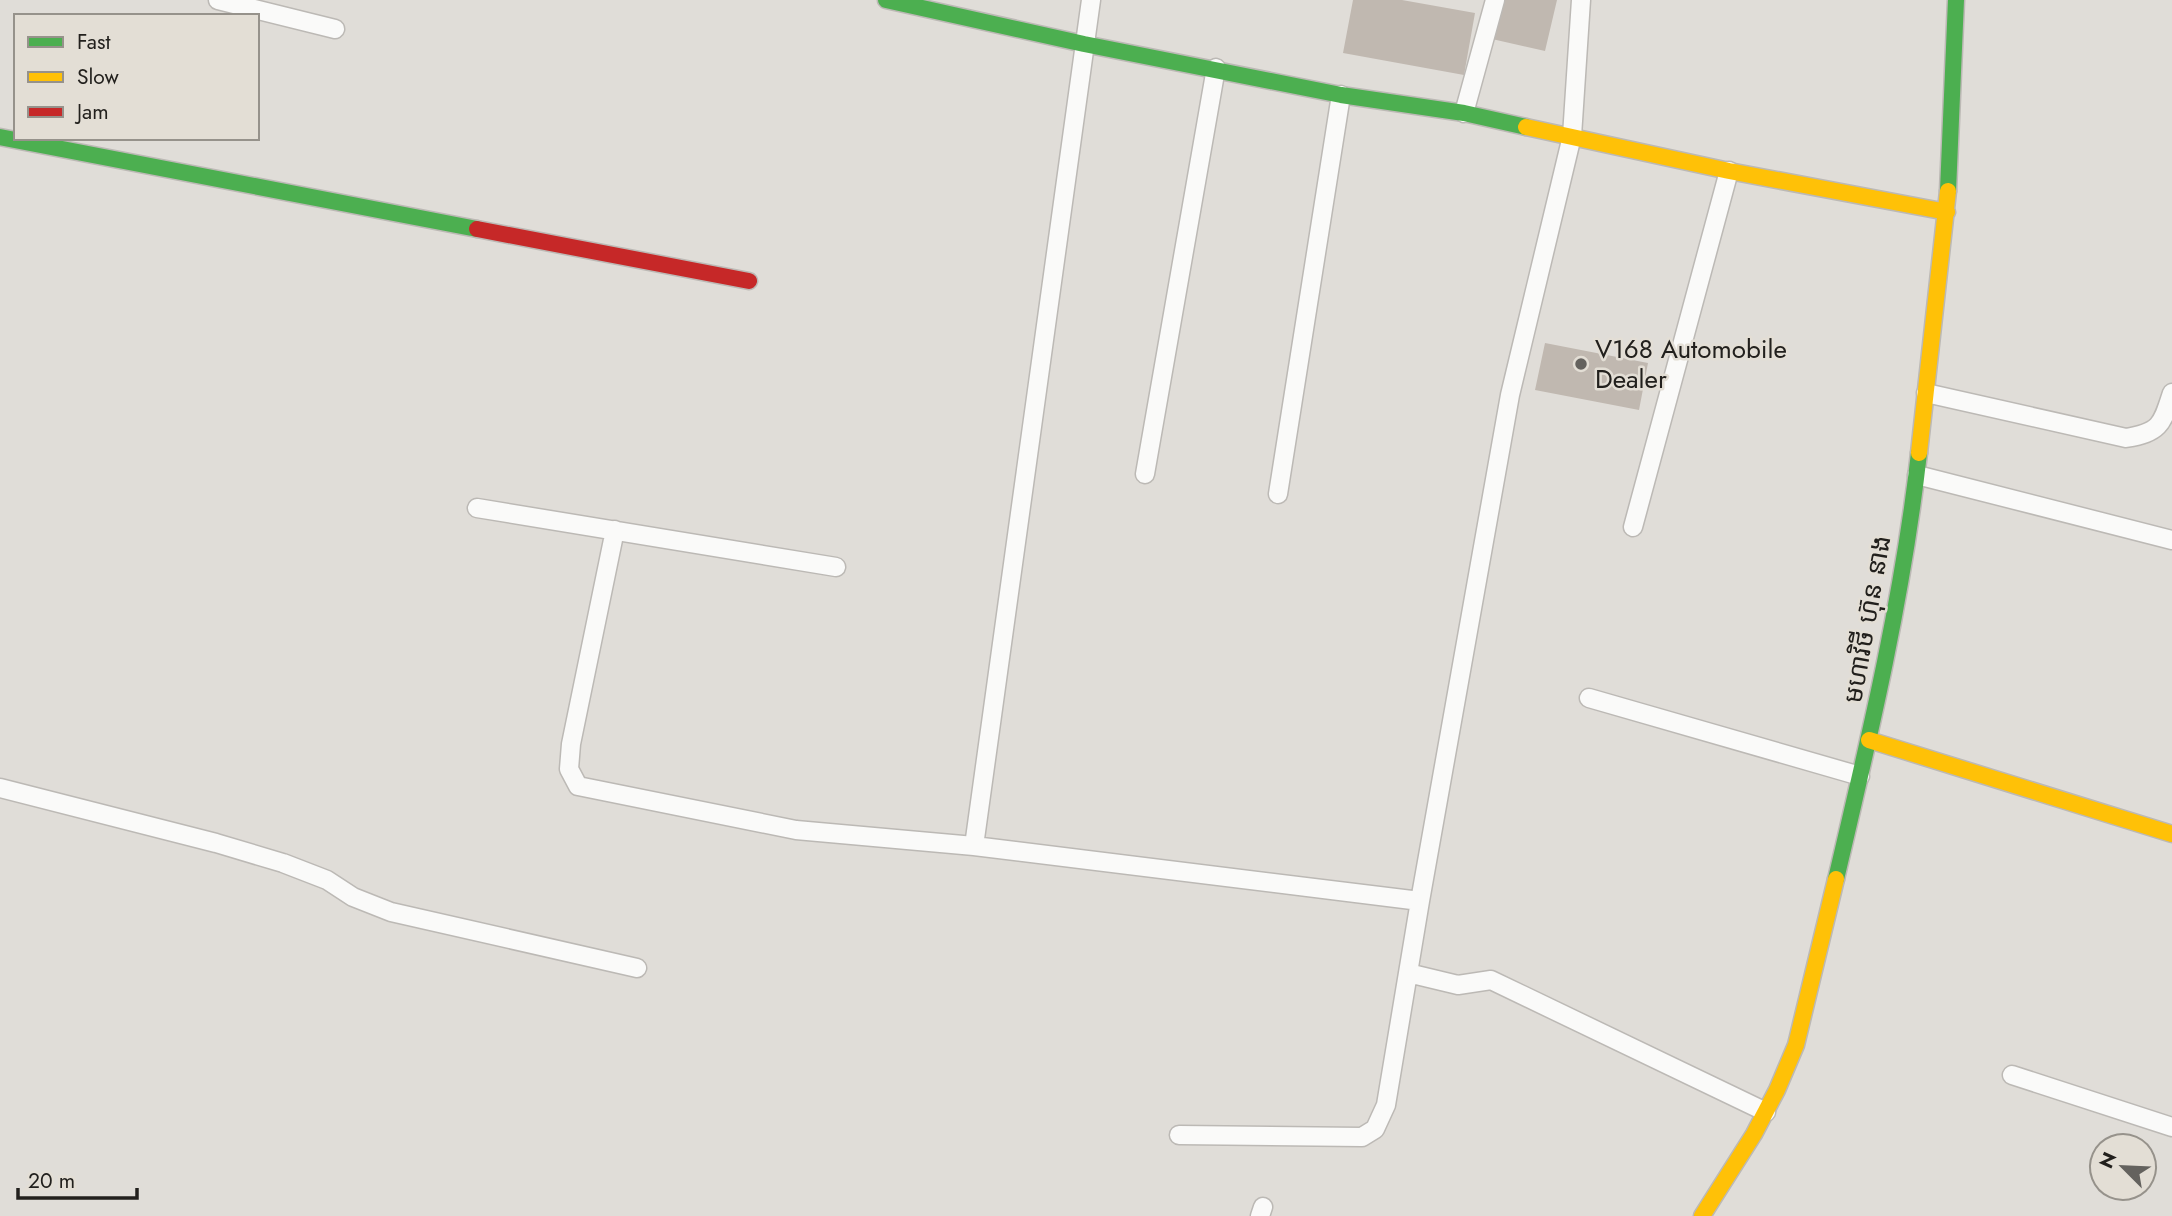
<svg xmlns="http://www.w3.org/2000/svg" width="2172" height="1216" font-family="Jost,'Noto Sans Khmer',sans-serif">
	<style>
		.building { fill: #c0b8b0 }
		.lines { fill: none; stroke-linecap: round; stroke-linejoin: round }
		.lane-casing { stroke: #bcb9b5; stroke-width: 21 }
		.fast-casing { stroke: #bcb9b5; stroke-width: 19 }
		.slow-casing { stroke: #bcb9b5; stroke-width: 19 }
		.jam-casing { stroke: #bcb9b5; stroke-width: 19 }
		.lane { stroke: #fafaf9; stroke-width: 18 }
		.fast { stroke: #4caf50; stroke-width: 16 }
		.slow { stroke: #ffc107; stroke-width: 16 }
		.jam { stroke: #c62828; stroke-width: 16 }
		.poi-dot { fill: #64625e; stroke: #e3ded5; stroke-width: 2.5 }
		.labels { text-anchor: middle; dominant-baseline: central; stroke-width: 5; stroke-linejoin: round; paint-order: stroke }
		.poi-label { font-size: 26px; fill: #22201d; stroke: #e3ded5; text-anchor: start }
		.street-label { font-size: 26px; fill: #22201d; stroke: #e3ded5 }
	</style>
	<rect width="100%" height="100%" fill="#e0ddd8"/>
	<!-- building -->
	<path class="building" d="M1353 0H1402L1475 13 1464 75 1343 53Z
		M1501 0H1557L1545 51 1492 39Z
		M1545 343 1648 363 1639 410 1535 390Z"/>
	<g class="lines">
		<!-- lane casing -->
		<g class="lane-casing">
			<path id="lane" d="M218 0 335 29
				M1464 113 1495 0
				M1926 393 2126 438C2161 432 2162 424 2172 393
				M1145 474 1216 68
				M1917 475 2172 540
				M1278 494 1341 95
				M477 508 836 567
				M1633 527 1729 171
				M615 530 571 744 569 769 578 786 796 830 974 846 1420 901
				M1589 698 1860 776
				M0 788 216 843 283 863 327 880 353 897 391 912 637 968
				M974 846 1091 0
				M1408 973 1458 985 1491 980 1766 1112
				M2012 1075 2172 1127
				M1179 1135 1362 1137 1375 1129 1386 1105 1420 901 1510 395 1572 136 1581 0
				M1260 1216 1263 1207"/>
		</g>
		<!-- fast casing -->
		<g class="fast-casing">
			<path id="fast" d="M886 0 1084 44 1341 95 1464 113 1526 127
				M0 137 477 229
				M1948 191 1956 0
				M1836 879C1869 739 1903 597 1919 453"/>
		</g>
		<!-- slow casing -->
		<g class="slow-casing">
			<path id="slow" d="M1526 127 1729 171 1947 212
				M1919 453 1948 191
				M1869 740 2172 834
				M1702 1216 1754 1134 1777 1090 1796 1045 1836 879"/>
		</g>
		<!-- jam casing -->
		<g class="jam-casing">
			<path id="jam" d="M477 229 749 281"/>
		</g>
		<!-- lane -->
		<use href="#lane" class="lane"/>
		<!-- fast -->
		<use href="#fast" class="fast"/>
		<!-- slow -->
		<use href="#slow" class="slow"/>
		<!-- jam -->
		<use href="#jam" class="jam"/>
	</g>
	<!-- markers -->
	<circle class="poi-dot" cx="1581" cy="364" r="7"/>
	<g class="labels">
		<!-- poi labels -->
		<g class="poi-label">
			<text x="1595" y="349">V168 Automobile<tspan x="1595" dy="30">Dealer</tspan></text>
		</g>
		<!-- street labels -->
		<g class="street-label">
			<text transform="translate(1867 619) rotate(-80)">មហាវិថី ហ៊ុន នាង</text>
		</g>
	</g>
	<!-- legend -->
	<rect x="14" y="14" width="245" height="126" fill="#e3ded5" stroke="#96928b" stroke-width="2"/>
	<rect x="28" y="37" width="35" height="10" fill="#4caf50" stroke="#96928b" stroke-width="2"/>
	<text x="77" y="49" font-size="21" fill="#22201d">Fast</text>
	<rect x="28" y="72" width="35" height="10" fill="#ffc107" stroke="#96928b" stroke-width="2"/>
	<text x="77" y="84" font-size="21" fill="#22201d">Slow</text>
	<rect x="28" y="107" width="35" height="10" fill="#c62828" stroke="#96928b" stroke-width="2"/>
	<text x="77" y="119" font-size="21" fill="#22201d">Jam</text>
	<!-- north arrow -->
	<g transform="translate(2123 1167) rotate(294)"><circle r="33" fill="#e3ded5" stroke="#96928b" stroke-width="2"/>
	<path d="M0-5L12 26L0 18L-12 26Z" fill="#64625e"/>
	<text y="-10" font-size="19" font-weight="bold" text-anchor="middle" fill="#22201d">N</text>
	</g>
	<!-- scale -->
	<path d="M18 1188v10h119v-10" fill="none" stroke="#22201d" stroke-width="3.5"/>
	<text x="28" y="1188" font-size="21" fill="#22201d" stroke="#e3ded5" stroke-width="5" paint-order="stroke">20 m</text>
</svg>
